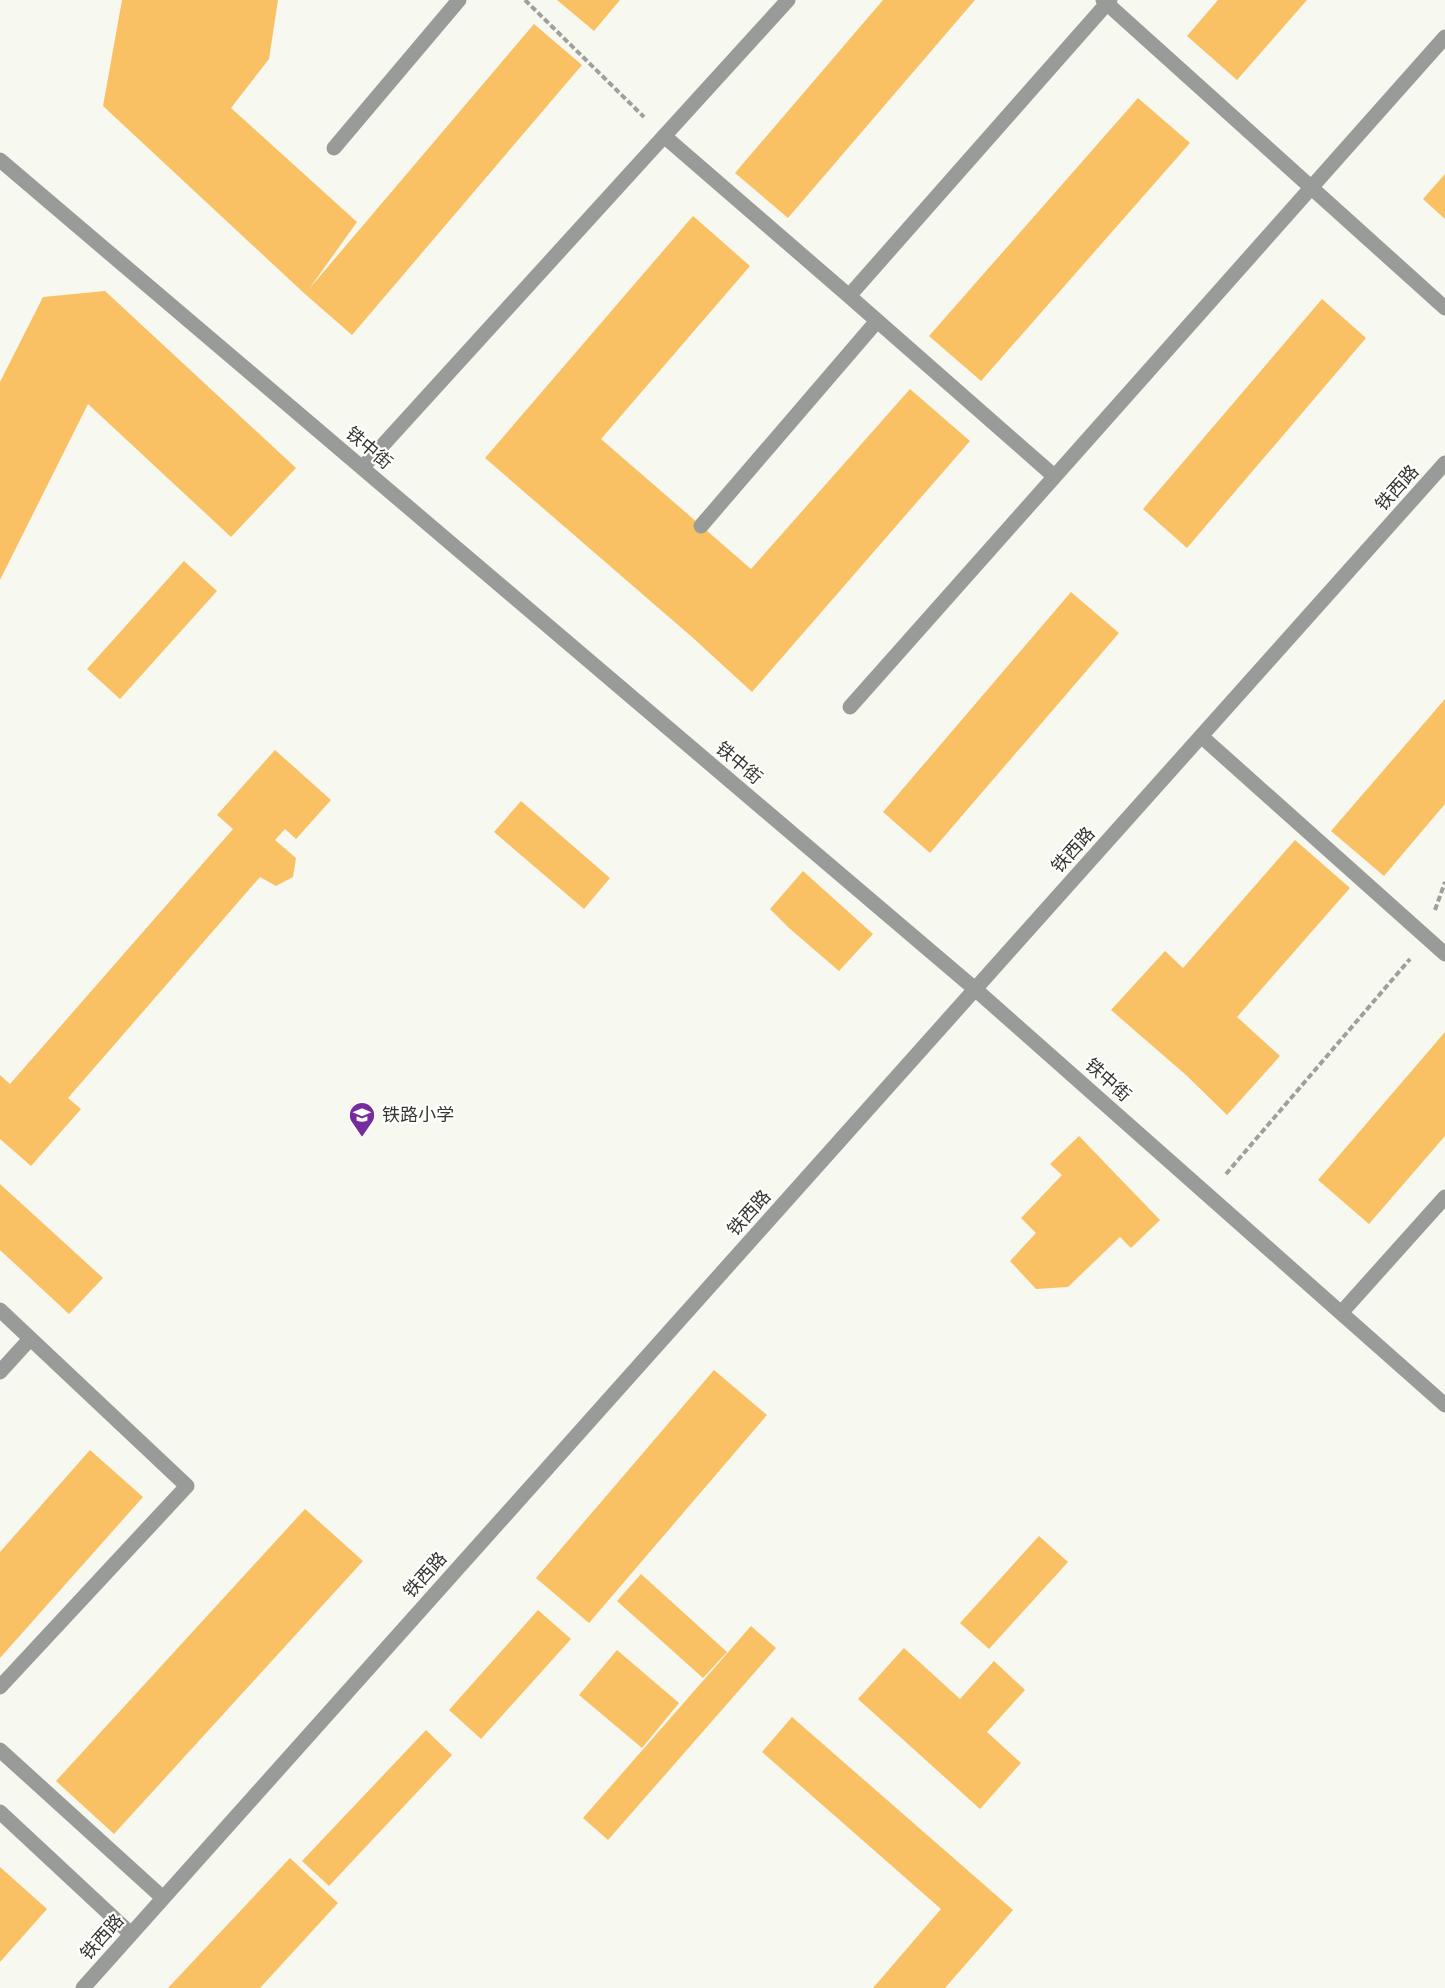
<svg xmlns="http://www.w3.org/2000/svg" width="1445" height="1988" font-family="'Varela Round','Noto Sans SC',sans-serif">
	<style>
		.building { fill: #fac064 }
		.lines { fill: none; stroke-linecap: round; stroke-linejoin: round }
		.path { stroke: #9fa099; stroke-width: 4; stroke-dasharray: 6 3; stroke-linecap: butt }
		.minor { stroke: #989b98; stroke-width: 15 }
		.labels { text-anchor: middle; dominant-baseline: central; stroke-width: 4.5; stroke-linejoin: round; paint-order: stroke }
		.street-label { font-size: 18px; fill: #353632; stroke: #fffffe }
		.poi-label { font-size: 18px; fill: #353632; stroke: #fffffe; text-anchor: start }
	</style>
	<rect width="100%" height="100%" fill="#f7f8ef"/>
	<!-- building -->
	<path class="building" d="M122 0H278L269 59 231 108 357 222 309 289 534 24 582 65 352 335 305 294 103 106Z
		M557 0H620L594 31Z
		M883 0H975L788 218 735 173Z
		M1218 0H1307L1237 80 1187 36Z
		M1138 98 1190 143 981 381 929 336Z
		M1445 174V219L1423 199Z
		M693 216 750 266 601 439 751 569 910 389 970 441 752 692 692 637 485 458Z
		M105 291 296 468 231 537 88 404 0 580V382L43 297Z
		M1322 299 1366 338 1187 548 1143 509Z
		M184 561 217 591 120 699 87 669Z
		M1071 592 1119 633 930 853 883 812Z
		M1445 699V804L1384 876 1331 831Z
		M275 750 331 800 296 839 285 829 275 840 296 858 293 877 276 886 260 877 68 1098 81 1109 31 1166 0 1139V1075L10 1084 233 829 217 815Z
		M521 801 610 878 584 909 494 832Z
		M1295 840 1350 888 1237 1017 1280 1056 1227 1115 1186 1075 1111 1010 1165 951 1183 968Z
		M803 871 873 934 839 971 789 928 770 909Z
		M1445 1032V1136L1369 1224 1318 1180Z
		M1079 1136 1160 1220 1131 1248 1120 1237 1068 1287 1036 1289 1010 1261 1036 1233 1021 1218 1062 1175 1050 1164Z
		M0 1184 103 1278 69 1314 0 1250Z
		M714 1370 767 1415 589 1623 536 1578Z
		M90 1450 143 1497 0 1658V1552Z
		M305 1509 363 1561 114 1834 56 1781Z
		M1039 1536 1068 1562 989 1649 960 1623Z
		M641 1574 727 1652 703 1678 617 1601Z
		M538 1610 571 1639 481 1739 449 1710Z
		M751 1626 776 1648 608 1840 583 1818Z
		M904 1648 960 1699 994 1661 1025 1690 987 1732 1021 1763 980 1809 858 1699Z
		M617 1650 679 1703 642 1748 579 1695Z
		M792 1717 1013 1910 945 1988H873L941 1909 762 1752Z
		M426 1730 452 1755 329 1886 302 1861Z
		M290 1858 338 1903 260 1988H168Z
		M0 1867 47 1909 0 1962Z"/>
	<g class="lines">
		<!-- path -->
		<path class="path" d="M525 0 644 117
			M1435 910 1445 882
			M1226 1174 1410 959"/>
		<!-- minor -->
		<path class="minor" d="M1103 0 1445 308
			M664 136 849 296
			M334 148 459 0
			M0 160 975 989 1445 1405
			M362 468 788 0
			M1054 476 849 296 1110 0
			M701 526 877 321
			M850 707 1445 37
			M1201 736 1445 954
			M0 1310 187 1486 0 1687
			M1341 1313 1445 1197
			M0 1372 30 1339
			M0 1750 163 1898
			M0 1812 131 1934
			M83 1988 1445 463"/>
	</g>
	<!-- icons -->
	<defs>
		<g id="school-pin" transform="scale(1.35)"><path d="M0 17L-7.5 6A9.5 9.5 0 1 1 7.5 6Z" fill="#762c9e" stroke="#fffffe"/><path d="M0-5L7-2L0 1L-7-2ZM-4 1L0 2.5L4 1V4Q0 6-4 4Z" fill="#fff"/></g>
	</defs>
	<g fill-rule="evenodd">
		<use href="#school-pin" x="362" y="1115"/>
	</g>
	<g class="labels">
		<!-- street labels -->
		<g class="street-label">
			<text transform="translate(369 448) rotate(40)">铁中街</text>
			<text transform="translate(1397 488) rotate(-48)">铁西路</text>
			<text transform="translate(739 763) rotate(40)">铁中街</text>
			<text transform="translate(1073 850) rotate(-48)">铁西路</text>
			<text transform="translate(1108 1080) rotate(42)">铁中街</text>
			<text transform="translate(749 1213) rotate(-48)">铁西路</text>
			<text transform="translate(425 1575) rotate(-48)">铁西路</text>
			<text transform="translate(102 1937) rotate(-48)">铁西路</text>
		</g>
		<!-- poi labels -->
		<g class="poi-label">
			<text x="382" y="1115">铁路小学</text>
		</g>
	</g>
</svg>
